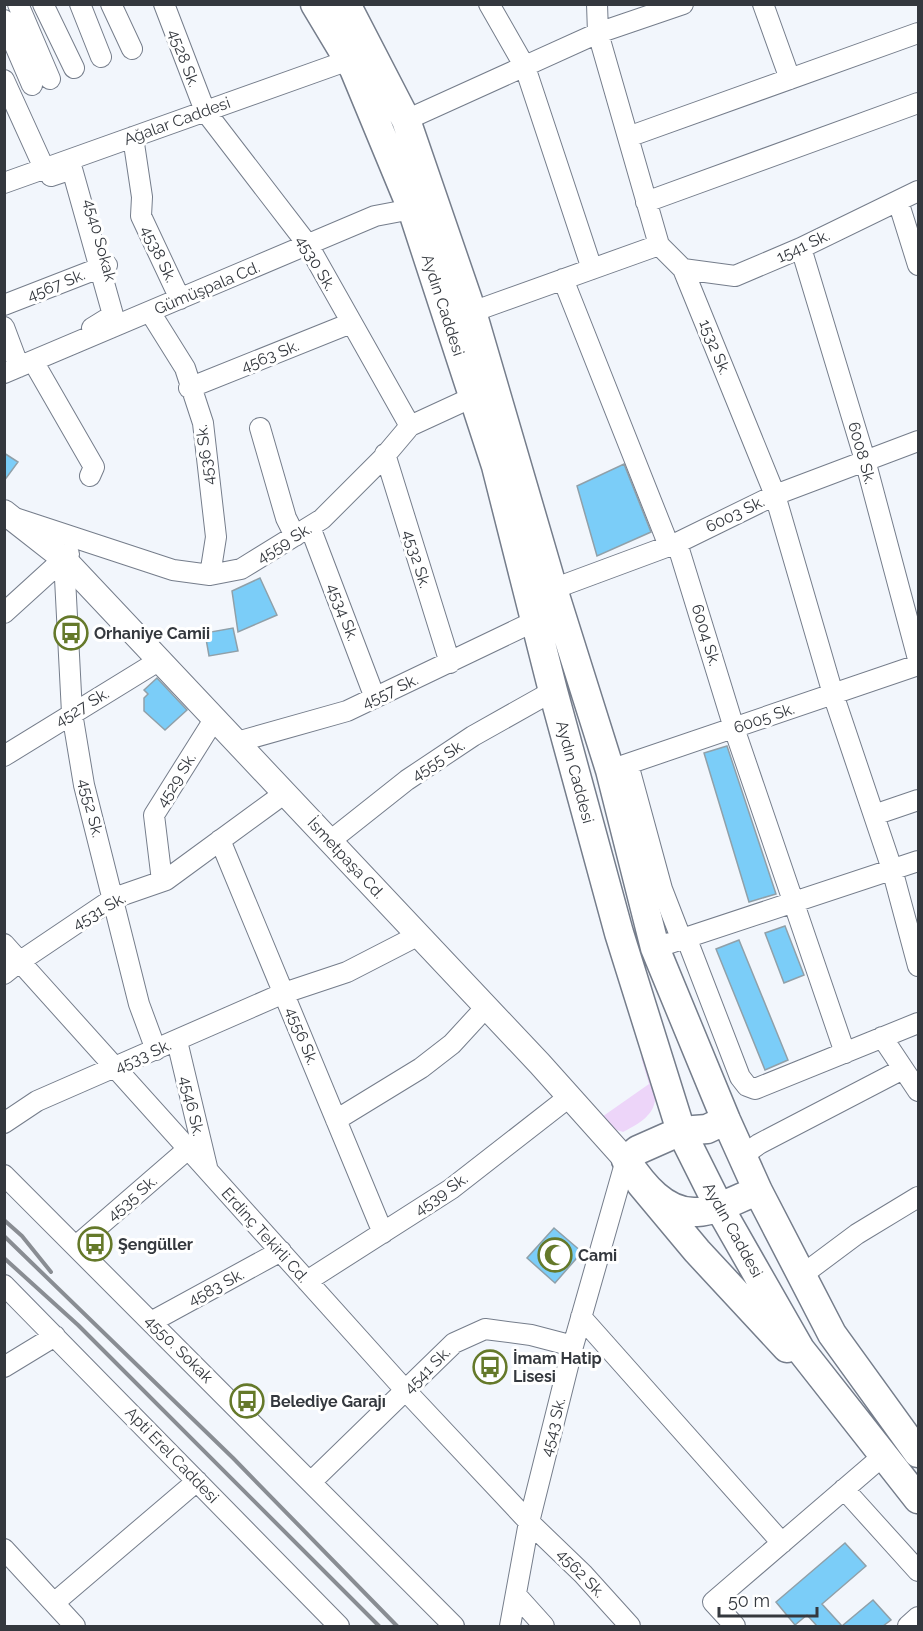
<svg xmlns="http://www.w3.org/2000/svg" width="923" height="1631" font-family="Raleway,sans-serif">
	<style>
		.green { fill: #edd5f9 }
		.building { fill: #7bcdf8; stroke: #90a0a9; stroke-width: 1.5 }
		.lines { fill: none; stroke-linecap: round; stroke-linejoin: round }
		.minor-casing { stroke: #757d8b; stroke-width: 22 }
		.major-casing { stroke: #757d8b; stroke-width: 26 }
		.highway-casing { stroke: #757d8b; stroke-width: 31 }
		.minor { stroke: #fff; stroke-width: 20 }
		.major { stroke: #fff; stroke-width: 24 }
		.highway { stroke: #fff; stroke-width: 28 }
		.rail { stroke: #898d93; stroke-width: 4 }
		.labels { text-anchor: middle; dominant-baseline: central; stroke-width: 6; stroke-linejoin: round; paint-order: stroke }
		.street-label { font-size: 16px; fill: #34383e; stroke: #fff }
		.poi-label { font-size: 16px; font-weight: bold; fill: #34383e; stroke: #fff; text-anchor: start }
	</style>
	<rect width="100%" height="100%" fill="#f2f6fc"/>
	<!-- green -->
	<path class="green" d="M641 1057 646 1058C659 1098 664 1112 623 1132L608 1127 599 1119 649 1084Z"/>
	<!-- building -->
	<path class="building" d="M4 453 18 462 4 481Z
		M624 464 651 532 597 556 577 486Z
		M260 578 277 615 238 632 232 591Z
		M233 628 238 651 209 656 205 633Z
		M157 678 187 710 165 730 144 711V698L148 694 144 690Z
		M727 746 776 894 749 902 704 753Z
		M785 926 804 975 784 983 765 933Z
		M739 940 788 1060 765 1070 716 949Z
		M554 1228 582 1252 555 1283 527 1258Z
		M845 1543 866 1566 822 1604 842 1626H817L807 1615 795 1625 776 1602Z
		M873 1600 891 1620 883 1626H842Z"/>
	<g class="lines">
		<!-- minor casing -->
		<g class="minor-casing">
			<path id="minor" d="M18 4 50 79
				M43 4 74 68
				M80 4 101 57
				M111 4 132 49
				M164 4 205 111 308 245 410 426
				M489 4 525 67 592 269
				M597 4 598 33 659 245 683 269 775 495 833 694 892 869 918 966
				M763 4 790 79
				M4 20 32 85
				M4 80 44 168
				M406 120 598 33 683 4
				M133 137 142 197 141 216 180 299
				M628 137 918 33
				M51 176 72 169 113 315 92 328
				M4 183 349 60
				M898 201 918 265
				M646 202 918 103
				M801 248 865 460 918 659
				M683 269 735 276 801 248 918 191
				M563 279 669 546
				M4 305 107 265
				M150 312 185 368 203 423 216 537 210 575
				M472 312 659 245
				M4 327 19 367
				M33 361 94 467 90 476
				M4 373 375 216 412 209
				M189 388 351 323
				M260 428 286 518 295 536
				M385 454 450 663
				M18 519 173 570 210 575 241 569 322 519 383 458 410 426 473 397
				M310 527 375 698
				M677 543 734 728 845 1053
				M64 559 72 713 84 785 139 1004 156 1050
				M553 589 677 543 775 495 918 441
				M4 613 69 554
				M237 742 347 711 535 621
				M4 756 160 660
				M628 764 662 889 681 938
				M610 770 918 665
				M874 815 918 800
				M220 840 383 1233
				M330 841 407 780 473 736 553 691
				M162 881 154 815 215 718
				M686 937 740 1077 747 1086 755 1089 918 1023
				M4 944 406 1391 529 1522 583 1574 630 1626
				M655 948 918 861
				M4 974 19 962 114 898 166 880 285 793
				M882 1037 918 1091
				M177 1041 207 1167
				M336 1120 421 1068 452 1044 486 1007
				M4 1123 37 1101 284 993 347 972 419 935
				M742 1156 759 1144 903 1069
				M4 1175 454 1626
				M76 1246 188 1149
				M802 1275 857 1234 918 1197
				M307 1281 451 1189 569 1097
				M4 1285 339 1626
				M581 1317 782 1543
				M151 1322 281 1251
				M4 1367 55 1336
				M311 1482 454 1343 485 1329 531 1335 573 1346
				M844 1489 918 1571
				M4 1549 75 1626
				M517 1596 544 1626
				M54 1603 197 1481
				M510 1626 529 1522 573 1346 626 1160
				M735 1626 713 1602 884 1455
				M908 1626 918 1617"/>
		</g>
		<!-- major casing -->
		<g class="major-casing">
			<path id="major" d="M4 512 64 559 540 1064 626 1160"/>
		</g>
		<!-- highway casing -->
		<g class="highway-casing">
			<path id="highway" d="M315 4 354 69 412 209 496 466 553 691 619 933 681 1131 719 1207 800 1349 918 1499
				M346 4 406 120 472 312 553 589 610 770 655 948 726 1120 758 1191 832 1334 918 1453
				M726 1120 707 1129 681 1131 638 1150 626 1160C642 1184 665 1214 697 1212 718 1211 739 1197 758 1191
				M641 1184 697 1251 787 1348"/>
		</g>
		<!-- minor -->
		<use href="#minor" class="minor"/>
		<!-- major -->
		<use href="#major" class="major"/>
		<!-- highway -->
		<use href="#highway" class="highway"/>
		<!-- rail -->
		<path class="rail" d="M4 1220 22 1236 51 1272
			M4 1236 233 1458 397 1626
			M4 1258 78 1325 379 1626"/>
	</g>
	<!-- icons -->
	<defs>
		<g id="bus-ring" transform="scale(1.725)"><circle r="9.5" fill="#fff" stroke="#65792a" stroke-width="1.5"/><path d="M-5-6H5V4H4V6H2V4H-2V6H-4V4H-5ZM-3.5-4V0h7V-4ZM-3.5 1.2v1.5H-2V1.2ZM2 1.2v1.5H3.5V1.2Z" fill="#65792a"/></g>
		<g id="mosque-ring" transform="scale(1.725)"><circle r="9.5" fill="#fff" stroke="#65792a" stroke-width="1.5"/><path d="M3.5-4.9A6 6 0 1 0 3.5 4.9A5 5 0 1 1 3.5-4.9Z" fill="#65792a"/></g>
	</defs>
	<g fill-rule="evenodd">
		<use href="#bus-ring" x="71" y="633"/>
		<use href="#bus-ring" x="95" y="1244"/>
		<use href="#mosque-ring" x="555" y="1255"/>
		<use href="#bus-ring" x="490" y="1367"/>
		<use href="#bus-ring" x="247" y="1401"/>
	</g>
	<g class="labels">
		<!-- street labels -->
		<g class="street-label">
			<text transform="translate(184 58) rotate(69)">4528 Sk.</text>
			<text transform="translate(177 121) rotate(-20)">Ağalar Caddesi</text>
			<text transform="translate(100 240) rotate(75)">4540 Sokak</text>
			<text transform="translate(803 246) rotate(-25)">1541 Sk.</text>
			<text transform="translate(159 254) rotate(64)">4538 Sk.</text>
			<text transform="translate(316 263) rotate(59)">4530 Sk.</text>
			<text transform="translate(56 285) rotate(-22)">4567 Sk.</text>
			<text transform="translate(207 288) rotate(-23)">Gümüşpala Cd.</text>
			<text transform="translate(443 305) rotate(72)">Aydın Caddesi</text>
			<text transform="translate(715 347) rotate(68)">1532 Sk.</text>
			<text transform="translate(270 356) rotate(-22)">4563 Sk.</text>
			<text transform="translate(862 453) rotate(74)">6008 Sk.</text>
			<text transform="translate(205 455) rotate(-97)">4536 Sk.</text>
			<text transform="translate(735 514) rotate(-26)">6003 Sk.</text>
			<text transform="translate(284 543) rotate(-32)">4559 Sk.</text>
			<text transform="translate(417 559) rotate(73)">4532 Sk.</text>
			<text transform="translate(343 612) rotate(69)">4534 Sk.</text>
			<text transform="translate(706 635) rotate(73)">6004 Sk.</text>
			<text transform="translate(390 691) rotate(-25)">4557 Sk.</text>
			<text transform="translate(82 707) rotate(-31)">4527 Sk.</text>
			<text transform="translate(764 718) rotate(-19)">6005 Sk.</text>
			<text transform="translate(438 760) rotate(-34)">4555 Sk.</text>
			<text transform="translate(575 772) rotate(75)">Aydın Caddesi</text>
			<text transform="translate(176 780) rotate(-58)">4529 Sk.</text>
			<text transform="translate(91 808) rotate(76)">4552 Sk.</text>
			<text transform="translate(346 858) rotate(47)">İsmetpaşa Cd.</text>
			<text transform="translate(99 911) rotate(-30)">4531 Sk.</text>
			<text transform="translate(302 1036) rotate(68)">4556 Sk.</text>
			<text transform="translate(143 1056) rotate(-24)">4533 Sk.</text>
			<text transform="translate(192 1106) rotate(77)">4546 Sk.</text>
			<text transform="translate(441 1194) rotate(-35)">4539 Sk.</text>
			<text transform="translate(132 1198) rotate(-41)">4535 Sk.</text>
			<text transform="translate(733 1230) rotate(61)">Aydın Caddesi</text>
			<text transform="translate(265 1235) rotate(48)">Erdinç Tekirli Cd.</text>
			<text transform="translate(216 1287) rotate(-28)">4583 Sk.</text>
			<text transform="translate(179 1349) rotate(45)">4550. Sokak</text>
			<text transform="translate(427 1370) rotate(-45)">4541 Sk.</text>
			<text transform="translate(553 1427) rotate(-76)">4543 Sk.</text>
			<text transform="translate(172 1455) rotate(46)">Apti Erel Caddesi</text>
			<text transform="translate(581 1573) rotate(46)">4562 Sk.</text>
		</g>
		<!-- poi labels -->
		<g class="poi-label">
			<text x="94" y="633">Orhaniye Camii</text>
			<text x="118" y="1244">Şengüller</text>
			<text x="578" y="1255">Cami</text>
			<text x="513" y="1358">İmam Hatip<tspan x="513" dy="18">Lisesi</tspan></text>
			<text x="270" y="1401">Belediye Garajı</text>
		</g>
	</g>
	<!-- border -->
	<rect width="923" height="1631" fill="none" stroke="#34383e" stroke-width="12"/>
	<!-- scale -->
	<path d="M719 1607v9h98v-9" fill="none" stroke="#34383e" stroke-width="3"/>
	<text x="728" y="1607" font-size="18" fill="#34383e" stroke="#ffffff" stroke-width="4.5" paint-order="stroke">50 m</text>
</svg>
